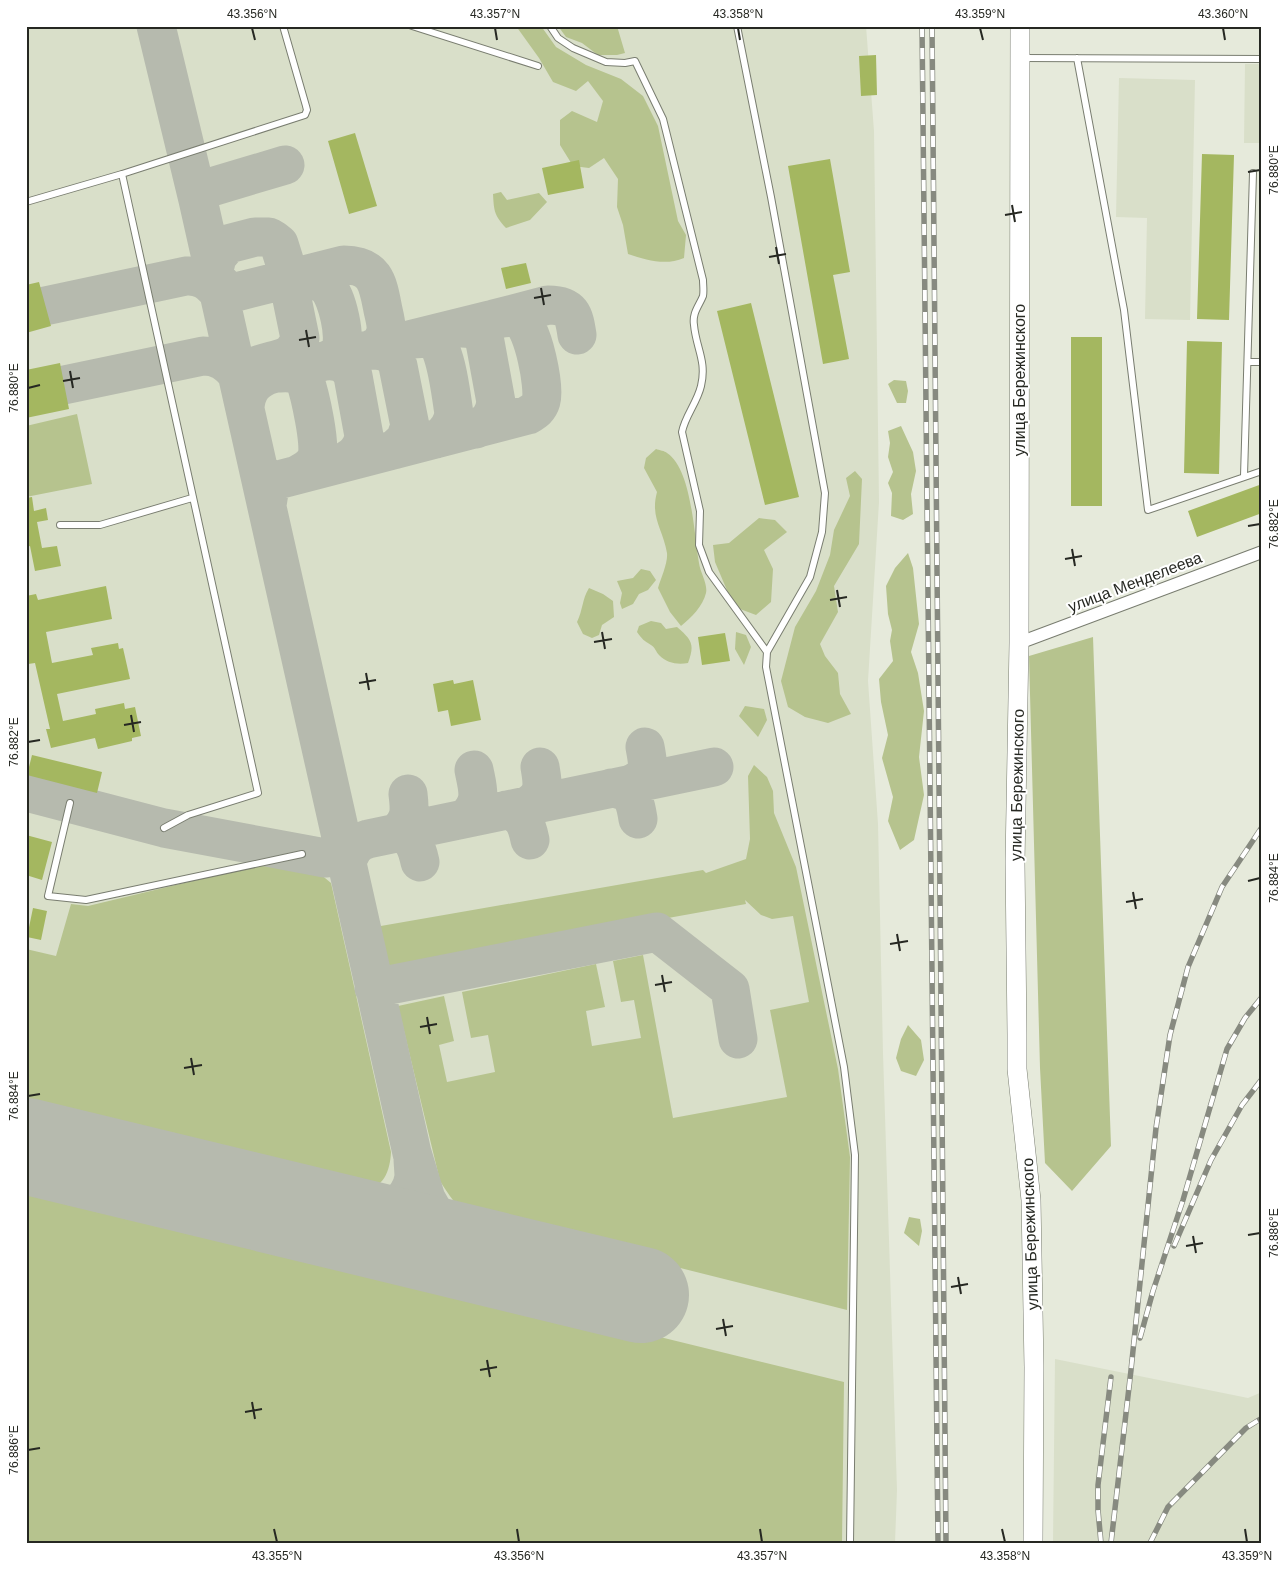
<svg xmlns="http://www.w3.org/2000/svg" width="1288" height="1569" font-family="Helvetica,sans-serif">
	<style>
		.built { fill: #d9dfc9 }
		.green { fill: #b6c38e }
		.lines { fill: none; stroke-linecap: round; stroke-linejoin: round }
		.taxiway { stroke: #b6baae; stroke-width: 39 }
		.runway { stroke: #b6baae; stroke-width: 96 }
		.building { fill: #a4b760 }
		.lane-casing { stroke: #797d70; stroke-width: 8 }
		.street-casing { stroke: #797d70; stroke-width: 14 }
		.secondary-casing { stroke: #797d70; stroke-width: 20 }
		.lane { stroke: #fff; stroke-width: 6 }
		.street { stroke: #fff; stroke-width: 12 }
		.secondary { stroke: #fff; stroke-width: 19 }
		.rail-casing { stroke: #878a80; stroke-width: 5.5 }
		.rail { stroke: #fff; stroke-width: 4; stroke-dasharray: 11; stroke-linecap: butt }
		.ticks { fill: none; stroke: #262822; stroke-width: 2 }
		.labels { text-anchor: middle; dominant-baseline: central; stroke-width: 4; stroke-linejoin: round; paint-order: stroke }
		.street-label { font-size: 16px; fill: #262822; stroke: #fff }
		.neatline { fill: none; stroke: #262822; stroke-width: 2 }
		.ticks-label { font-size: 12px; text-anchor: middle; fill: #262822 }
	</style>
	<rect width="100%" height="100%" fill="#e6eadb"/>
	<!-- built -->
	<path class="built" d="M26 26H866L874 131 879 502 868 681 878 824 883 1053 897 1490 895 1543H26Z
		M1245 64H1262V143H1244Z
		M1119 78 1195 80 1190 320 1145 319 1147 218 1116 217Z
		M1055 1359 1248 1398 1262 1392V1543H1053Z"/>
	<!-- green -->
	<path class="green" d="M516 26H541L556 47 586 65 621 79 643 96 658 126 678 221 686 235 684 258C665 266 647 260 628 254L623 225 617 207 618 179 604 158 589 168 573 166 560 145V120L572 111 597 122 603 101 588 81 576 91 553 82 539 58Z
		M558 26H617L625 53 617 55H598L582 43 566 37Z
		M501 192 507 200 539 193 547 202 530 220 506 228C494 215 494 211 493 194Z
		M894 380 906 381 908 391 906 403H897L888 384Z
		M77 414 92 484 26 497V426Z
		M901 426 913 452 916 471 911 494 913 514 903 520 891 516 892 493 888 483 893 472 888 457 890 443 888 431Z
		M656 449C659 450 665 451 667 453 692 469 694 536 699 563 700 572 708 584 706 593 703 606 691 618 681 626L670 612 658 588C661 578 668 563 667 553 663 529 650 518 657 492L644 468 646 458Z
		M855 471 862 479 859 544 834 586 838 612 820 644 825 656 838 673 840 694 851 714 828 723 805 717 788 707 781 681 795 627 816 591 830 555 834 530 850 496 846 478Z
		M759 518 775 520 787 532 764 550 773 569 771 602 756 615 740 609 729 595 715 562 713 545 729 543Z
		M908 553 913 568 919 624 911 652 918 673 924 711 919 757 924 795 914 840 900 850 888 821 893 797 882 758 888 735 881 702 879 679 893 661 890 641 892 630 888 614 886 586 895 568Z
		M641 569 650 571 656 580 648 590 639 594 633 604 622 609 620 603 622 593 617 581 633 578Z
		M589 588 603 594 613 601 614 617 602 625 599 635 592 638 583 634 577 622C583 610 582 599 589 588Z
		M651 621 661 623 666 629 677 627C692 640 695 644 688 663 677 665 667 663 659 655 656 652 655 647 651 645 643 640 643 640 637 632L639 626Z
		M736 632 746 635 751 647 744 665 735 649Z
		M1093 637 1111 1146 1072 1191 1045 1163 1040 1068 1029 656Z
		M745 706 764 709 767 720 758 737 739 716Z
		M754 765 767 777 773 791 774 813 796 867 838 1069 850 1157 847 1310 470 1215C456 1207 449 1195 440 1181L398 1006 444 996 454 1041 439 1045 447 1082 495 1072 488 1035 471 1038 462 992 596 964 605 1007 586 1011 592 1046 641 1038 634 1000 621 1002 613 961 643 955 673 1118 787 1097 770 1010 809 1002 793 916 772 919 761 915 745 900 746 904 385 969 375 927 703 870 706 873 746 859 750 839 748 776Z
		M280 860 313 868 331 883 391 1152C390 1171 384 1189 362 1190L26 1107V949L56 956 71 904 88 906Z
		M908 1025 921 1040 924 1060 916 1076 901 1071 896 1058 901 1039Z
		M26 1182 844 1382 842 1543H26Z
		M909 1217 920 1219 922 1231 919 1246 904 1233Z"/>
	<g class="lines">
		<!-- taxiway -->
		<path class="taxiway" d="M156 26 198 200 412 1153 426 1199 438 1220 465 1253
			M198 200 204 192 208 188 285 165
			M214 270 217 257 228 244 255 237H269L274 240 279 244 284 260 300 338C294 361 276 358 258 365
			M300 276C311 278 321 280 328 288 337 297 347 339 340 350 337 356 331 359 325 361
			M215 277 225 289 236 292 344 265C376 265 378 284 383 310 385 319 388 329 384 337 382 344 376 347 370 350
			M45 306 186 276C201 275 210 282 219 293
			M494 319 548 305C572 305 574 315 577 335
			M461 328C473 328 480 331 485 342L496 402C494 416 488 423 476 429
			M415 339C423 338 431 338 437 344 446 352 452 400 454 414 452 425 447 434 436 439
			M370 350C383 350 393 352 398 366L410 426 405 440 394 450
			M325 361C338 360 347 363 353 376L364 436C362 450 354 457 342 463
			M279 373C290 372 298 373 305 381 310 394 321 445 317 456 314 466 306 470 297 475
			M64 385 203 356C219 356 228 363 237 374
			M245 408C246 390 255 379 272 374L490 320C500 319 512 315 521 321 533 328 545 387 541 401 539 408 535 411 528 415L278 480 270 486 267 505
			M629 785C650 776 649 768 645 747
			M611 788C633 790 635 801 638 819
			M26 792 164 828 325 858 345 856
			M527 806C545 795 543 785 540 767
			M506 810C523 813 527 825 530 840
			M466 818C483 802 478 790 474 770
			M397 832C411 821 410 810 408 794
			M397 832C413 835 417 848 420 862
			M346 864C351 851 354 843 368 839L714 767
			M374 988 657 932 730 989 738 1039
			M347 1224C354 1223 361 1223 367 1222 388 1218 411 1199 414 1177 414 1171 413 1163 413 1157"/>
		<!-- runway -->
		<path class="runway" d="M26 1146 641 1295"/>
	</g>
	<!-- building -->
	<path class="building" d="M876 55 877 95 861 96 859 56Z
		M355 133 377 206 349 214 328 141Z
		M1202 154 1234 155 1229 320 1197 319Z
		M830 159 850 272 833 275 849 359 823 364 788 166Z
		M579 160 584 188 548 195 542 168Z
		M526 263 531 283 506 289 501 268Z
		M39 282 51 326 26 333V285Z
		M751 303 799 497 765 505 717 311Z
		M1071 337H1102V506H1071Z
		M1187 341 1222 342 1219 474 1184 473Z
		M60 363 69 409 26 418V370Z
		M1262 484V513L1197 537 1188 511Z
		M32 497 34 511 46 508 48 520 37 522 42 548 57 546 61 566 35 571 30 546 26 547V498Z
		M106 586 112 619 46 632 52 663 93 655 91 648 118 643 119 649 123 648 130 679 57 694 63 721 96 714 95 709 124 703 125 709 135 707 141 736 132 738V741L98 749 95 738 51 748 46 729H50L35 663 28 664 26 654V596L36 594 38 600Z
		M725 633 730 661 702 665 698 637Z
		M453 680 454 684 473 680 481 720 451 726 448 710 438 712 433 684Z
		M32 755 102 772 97 793 27 775Z
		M26 835 52 842 42 880 26 875Z
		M33 908 47 911 41 940 27 937Z"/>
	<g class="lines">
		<!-- lane casing -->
		<g class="lane-casing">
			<path id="lane" d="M412 26 538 66
				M550 26 558 38 573 48 606 62 625 63 635 61 663 119 703 280C703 285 704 291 703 296 699 306 692 313 694 325 696 348 707 361 701 386 697 403 685 416 682 432L700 511 699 545 709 572 767 652 766 667 844 1067 855 1155 850 1543
				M737 26 771 197 825 493 822 532 810 577 767 652
				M1023 58 1262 59
				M1077 58 1124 310 1148 510 1262 471
				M122 174 258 793 188 815 164 828
				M26 202 122 174 305 115 307 110 306 106 283 26
				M1248 362H1262
				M1244 476 1253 173
				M60 525H100L192 498
				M70 803 48 896 86 900 302 854"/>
		</g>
		<!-- street casing -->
		<g class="street-casing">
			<path id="street" d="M1019 643 1262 552"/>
		</g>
		<!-- secondary casing -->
		<g class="secondary-casing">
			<path id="secondary" d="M1020 26 1019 643 1015 862 1017 1034V1069L1031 1200 1034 1367 1033 1543"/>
		</g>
		<!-- lane -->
		<use href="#lane" class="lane"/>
		<!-- street -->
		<use href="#street" class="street"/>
		<!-- secondary -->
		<use href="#secondary" class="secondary"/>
		<!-- rail casing -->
		<g class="rail-casing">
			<path id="rail" d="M922 26 938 1543
				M932 26 946 1543
				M1174 1246 1211 1160 1242 1105 1262 1079
				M1140 1338 1153 1291 1183 1200 1227 1049 1245 1018 1262 997
				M1101 1543 1098 1510V1485L1111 1377
				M1111 1543 1131 1370 1156 1128 1170 1035 1188 967 1222 887 1262 827
				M1150 1543 1168 1507 1246 1428 1262 1418"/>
		</g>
		<!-- rail -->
		<use href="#rail" class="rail"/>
	</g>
	<!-- ticks -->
	<path class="ticks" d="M252 28 255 40M495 28 497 40M738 28 740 40M980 28 983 40M1223 28 1225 40M1248 172 1260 170M1012 205 1015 222M1005 215 1022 212M776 247 779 264M769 257 786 254M541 288 544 305M534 298 551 295M306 330 309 347M299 340 316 337M70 371 73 388M63 381 80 378M28 388 40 385M1248 526 1260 524M1072 549 1075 566M1065 559 1082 556M837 590 840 607M830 600 847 597M602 632 605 649M594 642 612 639M366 673 369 690M359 683 376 680M131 715 134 732M124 725 141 722M28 742 40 740M1248 881 1260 878M1133 892 1136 909M1126 902 1143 899M897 934 900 951M890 944 908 941M662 975 665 992M655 985 672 982M427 1017 430 1034M420 1027 437 1024M191 1058 194 1075M184 1068 202 1065M28 1096 40 1094M1248 1235 1260 1233M1193 1236 1196 1253M1186 1246 1203 1243M958 1277 961 1294M951 1287 968 1284M723 1319 726 1336M716 1329 733 1326M487 1360 490 1377M480 1370 497 1367M252 1402 255 1419M245 1412 262 1409M28 1450 40 1448M274 1529 277 1542M517 1529 519 1542M760 1529 762 1542M1002 1529 1005 1542M1245 1529 1247 1542"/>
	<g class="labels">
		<!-- street labels -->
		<g class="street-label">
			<text transform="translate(1019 380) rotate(-90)">улица Бережинского</text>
			<text transform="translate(1135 582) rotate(-21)">улица Менделеева</text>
			<text transform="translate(1017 785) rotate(-89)">улица Бережинского</text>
			<text transform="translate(1030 1234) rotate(-92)">улица Бережинского</text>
		</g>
	</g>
	<!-- border -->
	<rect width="1288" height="1569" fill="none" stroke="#ffffff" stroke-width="55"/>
	<rect x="28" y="28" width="1232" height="1514" class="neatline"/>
	<g class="ticks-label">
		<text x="252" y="18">43.356°N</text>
		<text x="495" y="18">43.357°N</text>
		<text x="738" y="18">43.358°N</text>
		<text x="980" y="18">43.359°N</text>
		<text x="1223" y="18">43.360°N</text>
		<text transform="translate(1274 170) rotate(-90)" y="4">76.880°E</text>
		<text transform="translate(14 388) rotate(-90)" y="4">76.880°E</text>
		<text transform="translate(1274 524) rotate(-90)" y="4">76.882°E</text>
		<text transform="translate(14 742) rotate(-90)" y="4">76.882°E</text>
		<text transform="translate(1274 878) rotate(-90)" y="4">76.884°E</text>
		<text transform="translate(14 1096) rotate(-90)" y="4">76.884°E</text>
		<text transform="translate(1274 1233) rotate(-90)" y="4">76.886°E</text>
		<text transform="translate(14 1450) rotate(-90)" y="4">76.886°E</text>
		<text x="277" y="1560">43.355°N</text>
		<text x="519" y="1560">43.356°N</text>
		<text x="762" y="1560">43.357°N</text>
		<text x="1005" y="1560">43.358°N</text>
		<text x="1247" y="1560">43.359°N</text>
	</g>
</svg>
